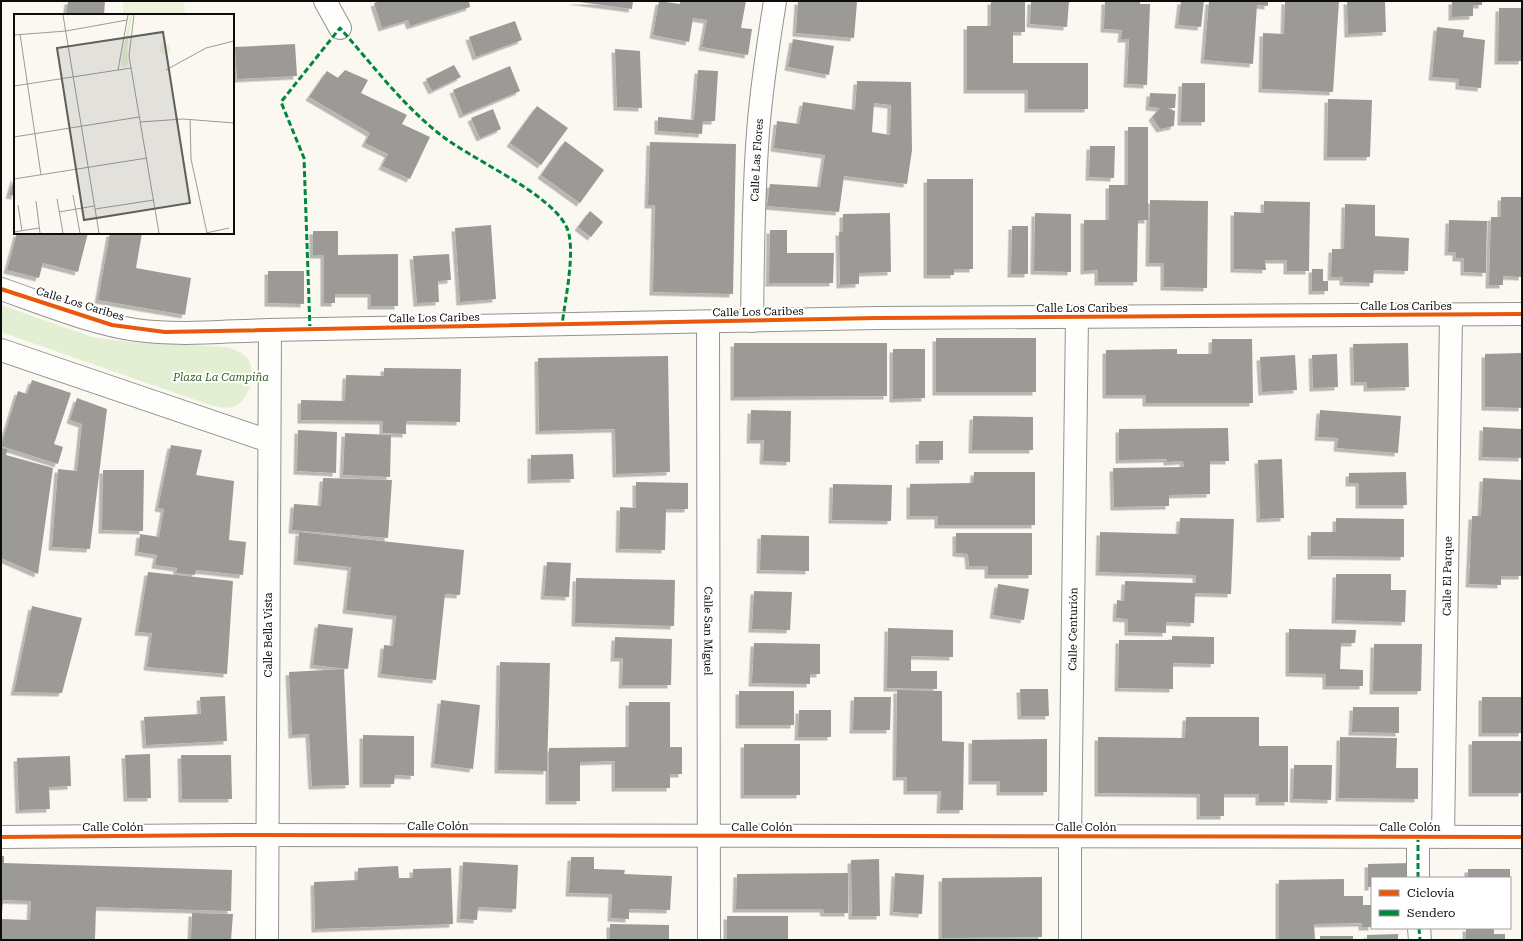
<svg xmlns="http://www.w3.org/2000/svg" width="1523" height="941" font-family="'Roboto Serif',serif">
	<style>
		.green { fill: #e3efd2 }
		.pitch { fill: #edf2dc }
		.building { fill: #9c9a97; fill-rule: evenodd; filter: url(#shadow) }
		.lines { fill: none; stroke-linecap: round; stroke-linejoin: round }
		.minor-casing { stroke: #93928f; stroke-width: 24 }
		.tertiary-casing { stroke: #93928f; stroke-width: 24 }
		.minor { stroke: #fefefd; stroke-width: 22 }
		.tertiary { stroke: #fefefd; stroke-width: 22 }
		.quiet { stroke: #00873e; stroke-width: 3; stroke-dasharray: 6 3; stroke-linecap: butt }
		.cycleway-casing { stroke: #fff; stroke-width: 6 }
		.cycleway { stroke: #e8590c; stroke-width: 4 }
		.labels { text-anchor: middle; dominant-baseline: central; stroke-width: 4; stroke-linejoin: round; paint-order: stroke }
		.street-label { font-size: 11px; fill: #0c0c0c; stroke: #fff }
		.park-label { font-size: 11px; font-style: italic; fill: #2f6120; stroke: #fff }
		.inset-road { fill: none; stroke: #9b9a95; stroke-width: 1 }
		.view { fill: #5f5f5c; fill-opacity: 0.15; stroke: #5f5f5c; stroke-width: 2 }
		.inset-edge { fill: none; stroke: #0c0c0c; stroke-width: 2 }
	</style>
	<defs>
		<filter id="shadow"><feDropShadow dx="-3.5" dy="3.5" stdDeviation="0" flood-color="#0004"/></filter>
	</defs>
	<rect width="100%" height="100%" fill="#faf8f1"/>
	<!-- green -->
	<path class="green" d="M1 305 92 337 128 342 226 347C233 349 244 353 248 359 257 374 249 403 232 407 223 409 213 406 204 403L1 332Z"/>
	<!-- pitch -->
	<path class="pitch" d="M123 1H184L185 15H123Z"/>
	<!-- building -->
	<path class="building" d="M68 1H105L104 15H66Z
		M381 1H469L470 7 410 26 408 20 382 28 374 3Z
		M572 1H633L632 9Z
		M659 1 680 4V1H746L741 28 752 29 748 55 702 47 707 20 693 18 689 42 653 35Z
		M798 1 857 2 854 38 796 33Z
		M991 1H1025V32H1013V63H1088V109H1028V90H967V26H991Z
		M1031 1H1069L1067 27 1030 24Z
		M1105 1H1140V4H1150L1147 85 1127 84 1129 39H1121L1122 30 1104 29Z
		M1181 1H1204L1201 27 1178 25Z
		M1209 1H1268V6L1257 5 1253 64 1204 60Z
		M1285 1H1339L1333 92 1262 89 1263 33 1284 34Z
		M1347 1H1385L1386 32 1348 34Z
		M1452 1H1482V5H1473V16L1452 17Z
		M1499 8H1522V61H1498Z
		M515 21 522 40 476 57 469 37Z
		M1437 27 1464 30 1463 37 1485 40 1481 88 1459 86V79L1432 77Z
		M793 39 834 46 829 75 788 67Z
		M295 44 297 76 237 79 235 47Z
		M615 49 640 51 642 108 617 107Z
		M454 65 461 77 432 91 426 79Z
		M510 66 520 91 463 115 453 90Z
		M345 70 368 80 361 93 407 115 402 124 430 137 410 179 382 166 388 154 365 143 370 133 309 97 327 71 338 78Z
		M698 70 718 71 715 121H703L702 134 658 131V117L694 120Z
		M857 81 911 82 912 150 907 184 844 176 839 212 767 206 770 184 820 187 825 155 774 148 777 121 799 124 803 102 855 110ZM874 103 891 105 890 135 872 132Z
		M1182 83H1205V122H1181Z
		M1150 93 1176 94 1175 108H1167L1175 111 1174 126 1160 129 1152 117 1160 108 1149 107Z
		M1328 99 1372 100 1370 157H1327Z
		M537 106 568 128 541 165 510 143Z
		M493 109 501 129 480 138 471 118Z
		M1128 127H1148V220H1138L1137 282H1098V270L1084 271V220H1109V185H1128Z
		M565 141 604 170 580 203 541 175Z
		M650 142 736 144 733 294 653 292 655 205H648Z
		M1090 146H1115L1114 178 1089 177Z
		M15 175V196L9 195Z
		M927 179H973V269H954V275H927Z
		M1501 197H1522V277L1503 276V285H1489L1491 217H1501Z
		M1150 200 1208 201 1207 288 1164 287V263H1149Z
		M1264 201 1310 202 1309 271H1287V260H1265L1266 270 1234 269V212L1264 213Z
		M1345 204 1375 205V236L1409 238 1408 271 1374 270 1373 283 1343 282V277H1331L1332 249H1344Z
		M590 211 603 222 591 237 578 227Z
		M890 213 891 272 859 273V284L840 285 839 232H843V214Z
		M1035 213 1071 214V272L1034 271Z
		M1449 220 1487 221 1486 273 1464 272V258H1456V252H1448Z
		M491 225 496 299 460 302 455 228Z
		M1012 226H1028V274H1011Z
		M770 230H787V253H834L833 283H769Z
		M313 231H338V255L398 254V306H371V294H335V303H324V255H313Z
		M17 233H88L78 272 43 263 39 278 7 270Z
		M110 233H142L136 268 191 278 185 315 98 300Z
		M449 254 451 280 438 281 439 302 417 303 413 256Z
		M1312 269H1323V281H1328V291H1312Z
		M268 271H304V304L268 303Z
		M936 338H1036V392H936Z
		M1212 339H1252L1253 403H1146V395H1106V350L1177 349V354H1212Z
		M734 343H887V396L734 397Z
		M1408 343 1409 387 1367 388V382H1354L1353 344Z
		M893 349H925V398L893 399Z
		M1522 353V408L1485 407V354Z
		M1337 354 1338 387 1313 388 1312 355Z
		M1295 355 1297 390 1262 392 1260 357Z
		M668 356 670 472 616 474 615 429 539 431 538 358Z
		M384 368 461 369 460 422 406 421V434L383 433V421L301 420V400L345 401 346 375 384 376Z
		M32 380 71 393 54 444 63 447 58 464 1 446 18 391 27 394Z
		M77 398 107 409 90 549 52 547 58 469 77 471 82 424 70 420Z
		M751 410 791 411 790 462 763 461 764 440H750Z
		M1320 410 1401 416 1398 453 1337 448 1338 438 1318 437Z
		M973 416 1033 417V450H972Z
		M1483 427 1522 429V458L1482 457Z
		M1228 428 1229 461H1210V494L1169 495V506L1114 507 1113 468 1184 467 1183 461 1167 462V459L1119 460V429Z
		M298 430 337 432 336 473 297 471Z
		M345 433 391 435 390 477 343 475Z
		M919 441H943V460H919Z
		M171 445 202 450 196 475 234 481 229 540 246 542 243 575 196 570 195 575 176 573 177 568 155 565 157 555 138 552 140 534 159 537 164 509 158 508Z
		M1 448 8 449 6 455 53 468 38 574 1 558Z
		M573 454 574 479 531 480V455Z
		M1282 459 1284 518 1260 519 1258 460Z
		M103 470H144L143 531 102 530Z
		M974 472H1035V525H938V516H910V484L973 483Z
		M1406 472 1407 505H1359V483H1349V473Z
		M323 478 392 480 388 538 292 530 294 504 321 506Z
		M1483 478 1522 480V576H1501V585L1469 584 1472 516H1481Z
		M636 482 688 483V509H666L665 550 619 549 620 507 636 508Z
		M833 484 892 485 891 521 832 520Z
		M1180 518 1234 519 1231 594 1195 593 1194 623 1166 622V633L1128 632V619L1116 618 1117 600 1124 601 1125 581 1196 583V575L1099 572 1100 532 1179 534Z
		M1336 518 1404 519V557L1311 556V532H1336Z
		M299 532 464 550 460 595 445 594 436 680 381 674 384 645 393 646 396 616 346 610 351 567 297 561Z
		M956 533H1032V575H988V566H969L968 554 956 553Z
		M761 535 809 536V571L760 570Z
		M547 562 571 563 569 597 544 596Z
		M148 572 233 581 227 674 147 667 152 633 138 632Z
		M1336 574H1391V590H1406L1405 622 1335 620Z
		M576 578 675 580 674 626 575 623Z
		M998 584 1029 589 1024 620 993 615Z
		M754 591 792 592 790 630 752 629Z
		M32 606 82 618 62 693 14 692Z
		M318 624 353 628 348 669 313 665Z
		M888 628 953 630V657L911 656V671H937V689L887 688Z
		M1289 629 1356 630 1355 643H1341L1340 669 1363 670V686H1326V674L1289 673Z
		M1172 636 1214 637V664L1173 663V689L1118 688 1119 640H1172Z
		M615 637 672 639 671 685H622L623 658H614Z
		M754 643 820 644V674H810V684L752 683Z
		M1374 644H1422L1421 691H1373Z
		M500 662 550 663 547 771 498 770Z
		M344 669 349 785 312 786 309 734 292 735 289 672Z
		M1020 689H1048L1049 716H1021Z
		M897 690 942 691V741L964 742 963 810H940L941 791H907V777H896Z
		M739 691H794V725H739Z
		M225 696 227 741 146 745 144 717 201 714 200 697Z
		M854 697H891L890 730H853Z
		M1482 697H1522V733H1482Z
		M441 700 480 705 473 769 434 764Z
		M629 702H670V747H682V774H670V788H615V761L580 762V801H549V748L629 747Z
		M1353 707H1399V733L1352 732Z
		M799 710H831V737H798Z
		M1186 717H1259V746H1288V802H1259V794H1224V816H1200V794L1098 793V737L1185 738Z
		M363 735 414 736V776L395 775 394 784H363Z
		M1340 737 1397 738 1396 768H1418V799L1339 798Z
		M1047 739V792H1000V781H972V740Z
		M1472 741H1522V793H1472Z
		M744 744H800V795H744Z
		M150 754 151 798H127L125 755Z
		M181 755H231L232 799H182Z
		M70 756 71 786 49 787 50 809 19 810 17 758Z
		M1294 765H1332L1331 800 1293 799Z
		M1 856H4V863L232 870 231 911 96 907 95 940H1V919L30 920 31 901 3 900 2 913H1Z
		M571 857H594V869L625 870 624 874 672 876 670 910 629 909V919L611 918 612 894 569 893Z
		M879 859 880 916H852L851 860Z
		M463 862 518 865 516 909 478 907 477 920 460 919Z
		M1411 863V878H1372V887H1368V864Z
		M398 866 399 878H413V869L451 868 453 924 315 929 314 882 358 880V868Z
		M1468 869H1510V878H1468Z
		M848 873V913H824L823 909H736L737 874Z
		M895 873 924 875 922 914 893 912Z
		M1042 877V937L942 938V878Z
		M1344 879V896H1363V905H1372V927H1362V923L1314 924 1315 940H1279V880Z
		M192 913 233 914 231 940H191Z
		M727 916H788V940H727Z
		M610 924 669 925V940H610Z
		M1466 928H1494V934H1505V940H1466Z
		M1398 934V940H1367V935Z
		M1320 936H1353V940H1320Z"/>
	<g class="lines">
		<!-- minor casing -->
		<g class="minor-casing">
			<g id="minor">
				<path d="M325 1 340 28"/>
				<path id="s1" d="M752 321C753 258 753 196 758 133 761 89 768 45 775 1"/>
				<path id="s2" d="M708 322 709 940"/>
				<path d="M270 330 877 318 1522 314"/>
				<path d="M1418 836V878"/>
				<path d="M1 837 234 835 1522 837"/>
				<path id="s3" d="M1443 837 1451 315"/>
				<path d="M1419 928 1420 940"/>
				<path id="s4" d="M1070 940V836L1077 317"/>
			</g>
		</g>
		<!-- tertiary casing -->
		<g class="tertiary-casing">
			<path id="tertiary" d="M1 289C45 304 90 323 136 330 180 336 226 331 270 330L267 940
				M1 350 269 441"/>
		</g>
		<!-- minor -->
		<use href="#minor" class="minor"/>
		<!-- tertiary -->
		<use href="#tertiary" class="tertiary"/>
		<!-- quiet -->
		<path class="quiet" d="M310 330 304 158 281 102 340 28C371 63 400 102 437 132 469 159 548 191 566 226 577 246 565 300 562 325
			M1418 836V878
			M1419 928 1420 940"/>
		<!-- cycleway casing -->
		<g class="cycleway-casing">
			<path id="cycleway" d="M1 289 112 325 165 332 877 318 1522 314
				M1 837 234 835 1522 837"/>
		</g>
		<!-- cycleway -->
		<use href="#cycleway" class="cycleway"/>
	</g>
	<g class="labels">
		<!-- street labels -->
		<g class="street-label">
			<text stroke="none"><textPath href="#s1" startOffset="161">Calle Las Flores</textPath></text>
			<text transform="translate(80 304) rotate(17)">Calle Los Caribes</text>
			<text x="1406" y="306">Calle Los Caribes</text>
			<text x="1082" y="308">Calle Los Caribes</text>
			<text transform="translate(758 312) rotate(-1)">Calle Los Caribes</text>
			<text transform="translate(434 318) rotate(-1)">Calle Los Caribes</text>
			<text stroke="none"><textPath href="#s3" startOffset="261">Calle El Parque</textPath></text>
			<text stroke="none"><textPath href="#s4" startOffset="311">Calle Centurión</textPath></text>
			<text stroke="none"><textPath href="#s2" startOffset="309">Calle San Miguel</textPath></text>
			<text transform="translate(268 635) rotate(-90)">Calle Bella Vista</text>
			<text x="438" y="826">Calle Colón</text>
			<text x="113" y="827">Calle Colón</text>
			<text x="762" y="827">Calle Colón</text>
			<text x="1086" y="827">Calle Colón</text>
			<text x="1410" y="827">Calle Colón</text>
		</g>
		<!-- park labels -->
		<g class="park-label">
			<text x="221" y="377">Plaza La Campiña</text>
		</g>
	</g>
	<!-- overview -->
	<g transform="translate(14 14)">
		<rect width="220" height="220" fill="#faf8f1"/>
		<path d="M116 1H118L113 34 114 50 111 53 108 52 107 48Z" fill="#e3efd2"/>
		<path d="M145.5 35a5.5 5.5 0 1 1 11 0a5.5 5.5 0 1 1-11 0Z" fill="#edf2dc"/>
		<path class="inset-road" d="M49 1 85 219M120 1 115 42 145 219M6 20 27 161M0 21 52 17 113 6M220 51V72M104 56 114 1M152 56 192 34 220 27M0 72 117 54M176 105 177 145 193 219M126 108 169 105 220 109M0 123 125 103M0 165 133 144M59 181 66 219M43 185 49 219M22 187 26 219M4 191 8 217M81 195 140 186M45 198 80 192M0 218 25 214M192 219 215 214"/>
		<path class="view" d="M149 18 176 189 70 206 43 34Z"/>
		<rect width="220" height="220" class="inset-edge"/>
	</g>
	<!-- border -->
	<rect width="1523" height="941" fill="none" stroke="#0c0c0c" stroke-width="4"/>
	<!-- legend -->
	<rect x="1371" y="877" width="140" height="52" fill="#ffffff" stroke="#9e9e9e"/>
	<rect x="1379" y="890" width="20" height="6" fill="#e8590c" stroke="#9e9e9e"/>
	<text x="1407" y="897" font-size="12" fill="#0c0c0c">Ciclovía</text>
	<rect x="1379" y="910" width="20" height="6" fill="#00873e" stroke="#9e9e9e"/>
	<text x="1407" y="917" font-size="12" fill="#0c0c0c">Sendero</text>
</svg>
